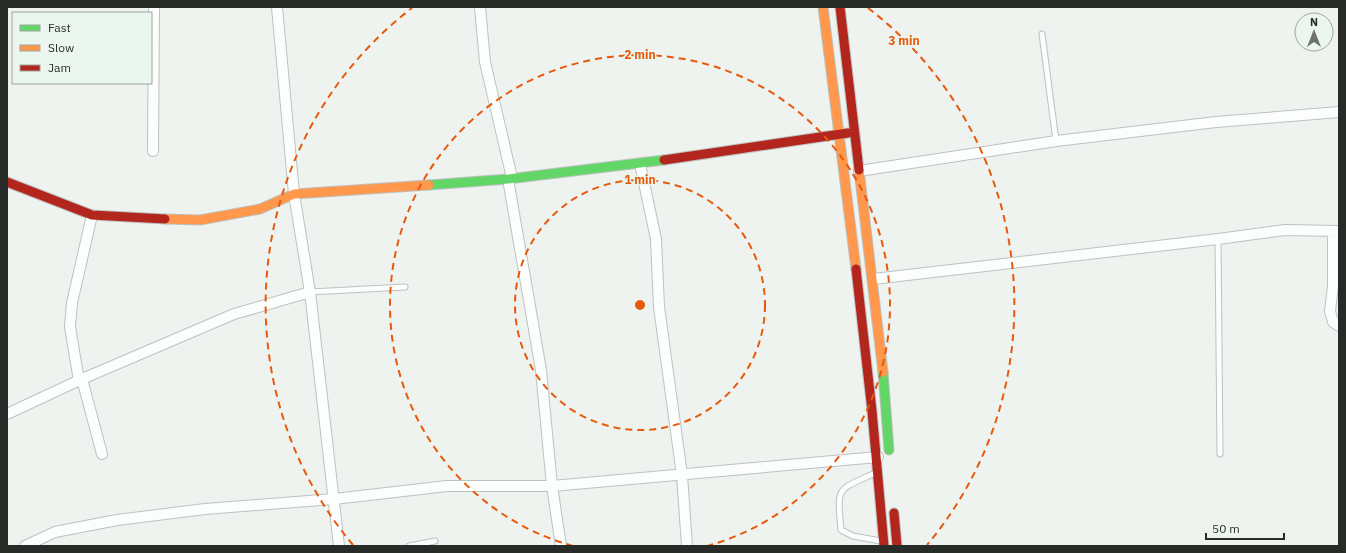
<svg xmlns="http://www.w3.org/2000/svg" width="1346" height="553" font-family="'IBM Plex Sans',sans-serif">
	<style>
		.lines { fill: none; stroke-linecap: round; stroke-linejoin: round }
		.lane-casing { stroke: #bec2bf; stroke-width: 7 }
		.street-casing { stroke: #bec2bf; stroke-width: 12 }
		.fast-casing { stroke: #bec2bf; stroke-width: 11 }
		.slow-casing { stroke: #bec2bf; stroke-width: 11 }
		.jam-casing { stroke: #bec2bf; stroke-width: 11 }
		.lane { stroke: #fcfdfd; stroke-width: 5 }
		.street { stroke: #fcfdfd; stroke-width: 10 }
		.fast { stroke: #63d668; stroke-width: 9 }
		.slow { stroke: #ff974d; stroke-width: 9 }
		.jam { stroke: #b3261e; stroke-width: 9 }
		.ring { fill: none; stroke: #e8590c; stroke-width: 2; stroke-dasharray: 7 5 }
		.centre { fill: #e8590c; stroke: #ebf6ee; stroke-width: 2 }
		.ring-label { font-size: 12px; text-anchor: middle; font-weight: bold; fill: #e8590c; stroke: #ebf6ee; stroke-width: 3; stroke-linejoin: round; paint-order: stroke }
	</style>
	<rect width="100%" height="100%" fill="#eef3ef"/>
	<g class="lines">
		<!-- lane casing -->
		<g class="lane-casing">
			<path id="lane" d="M1042 34 1056 141
				M1218 239 1220 454
				M310 292 405 287
				M875 473C836 491 837 486 841 530L853 536 881 541
				M409 546 435 541"/>
		</g>
		<!-- street casing -->
		<g class="street-casing">
			<path id="street" d="M277 7 294 194 310 292 339 546
				M480 7 485 62 512 178
				M153 151 154 7
				M640 164 656 239 659 307 682 475 687 546
				M859 171 1056 141 1216 122 1339 112
				M508 179 541 370 552 486 561 546
				M1333 231V286L1330 311 1333 322 1339 326
				M873 279 1218 239 1285 230 1339 231
				M82 379 102 454
				M79 381 70 327 72 303 92 215
				M7 414 82 379 234 314 310 292
				M25 546 55 532 117 520 205 509 334 499 447 486H552L878 457"/>
		</g>
		<!-- fast casing -->
		<g class="fast-casing">
			<path id="fast" d="M429 185 508 179 664 160
				M883 372 889 450"/>
		</g>
		<!-- slow casing -->
		<g class="slow-casing">
			<path id="slow" d="M823 7 856 269
				M859 170 883 372
				M165 219 200 220 260 209 294 194 429 185"/>
		</g>
		<!-- jam casing -->
		<g class="jam-casing">
			<path id="jam" d="M840 7 859 170
				M664 160 848 133
				M7 182 92 215 165 219
				M856 269 872 411 884 546
				M894 513 897 546"/>
		</g>
		<!-- lane -->
		<use href="#lane" class="lane"/>
		<!-- street -->
		<use href="#street" class="street"/>
		<!-- fast -->
		<use href="#fast" class="fast"/>
		<!-- slow -->
		<use href="#slow" class="slow"/>
		<!-- jam -->
		<use href="#jam" class="jam"/>
	</g>
	<!-- distance rings -->
	<g class="ring">
		<circle cx="640" cy="305" r="125"/>
		<path d="M573 546A250 250 0 1 1 707 546"/>
		<path d="M353 545A374 374 0 0 1 412 8M868 8A374 374 0 0 1 927 545"/>
	</g>
	<circle cx="640" cy="305" r="6" class="centre"/>
	<g class="ring-label">
		<text x="904" y="45">3 min</text>
		<text x="640" y="59">2 min</text>
		<text x="640" y="184">1 min</text>
	</g>
	<!-- border -->
	<rect width="1346" height="553" fill="none" stroke="#282c29" stroke-width="16"/>
	<!-- legend -->
	<rect x="12" y="12" width="140" height="72" fill="#ebf6ee" stroke="#9da59f"/>
	<rect x="20" y="25" width="20" height="6" fill="#63d668" stroke="#9da59f"/>
	<text x="48" y="32" font-size="12" fill="#282c29">Fast</text>
	<rect x="20" y="45" width="20" height="6" fill="#ff974d" stroke="#9da59f"/>
	<text x="48" y="52" font-size="12" fill="#282c29">Slow</text>
	<rect x="20" y="65" width="20" height="6" fill="#b3261e" stroke="#9da59f"/>
	<text x="48" y="72" font-size="12" fill="#282c29">Jam</text>
	<!-- north arrow -->
	<g transform="translate(1314 32)"><circle r="19" fill="#ebf6ee" stroke="#9da59f"/>
	<path d="M0-3L7 15L0 10L-7 15Z" fill="#6d726e"/>
	<text y="-6" font-size="11" font-weight="bold" text-anchor="middle" fill="#282c29">N</text>
	</g>
	<!-- scale -->
	<path d="M1206 533v6h78v-6" fill="none" stroke="#282c29" stroke-width="2"/>
	<text x="1212" y="533" font-size="12" fill="#282c29" stroke="#ebf6ee" stroke-width="3" paint-order="stroke">50 m</text>
</svg>
